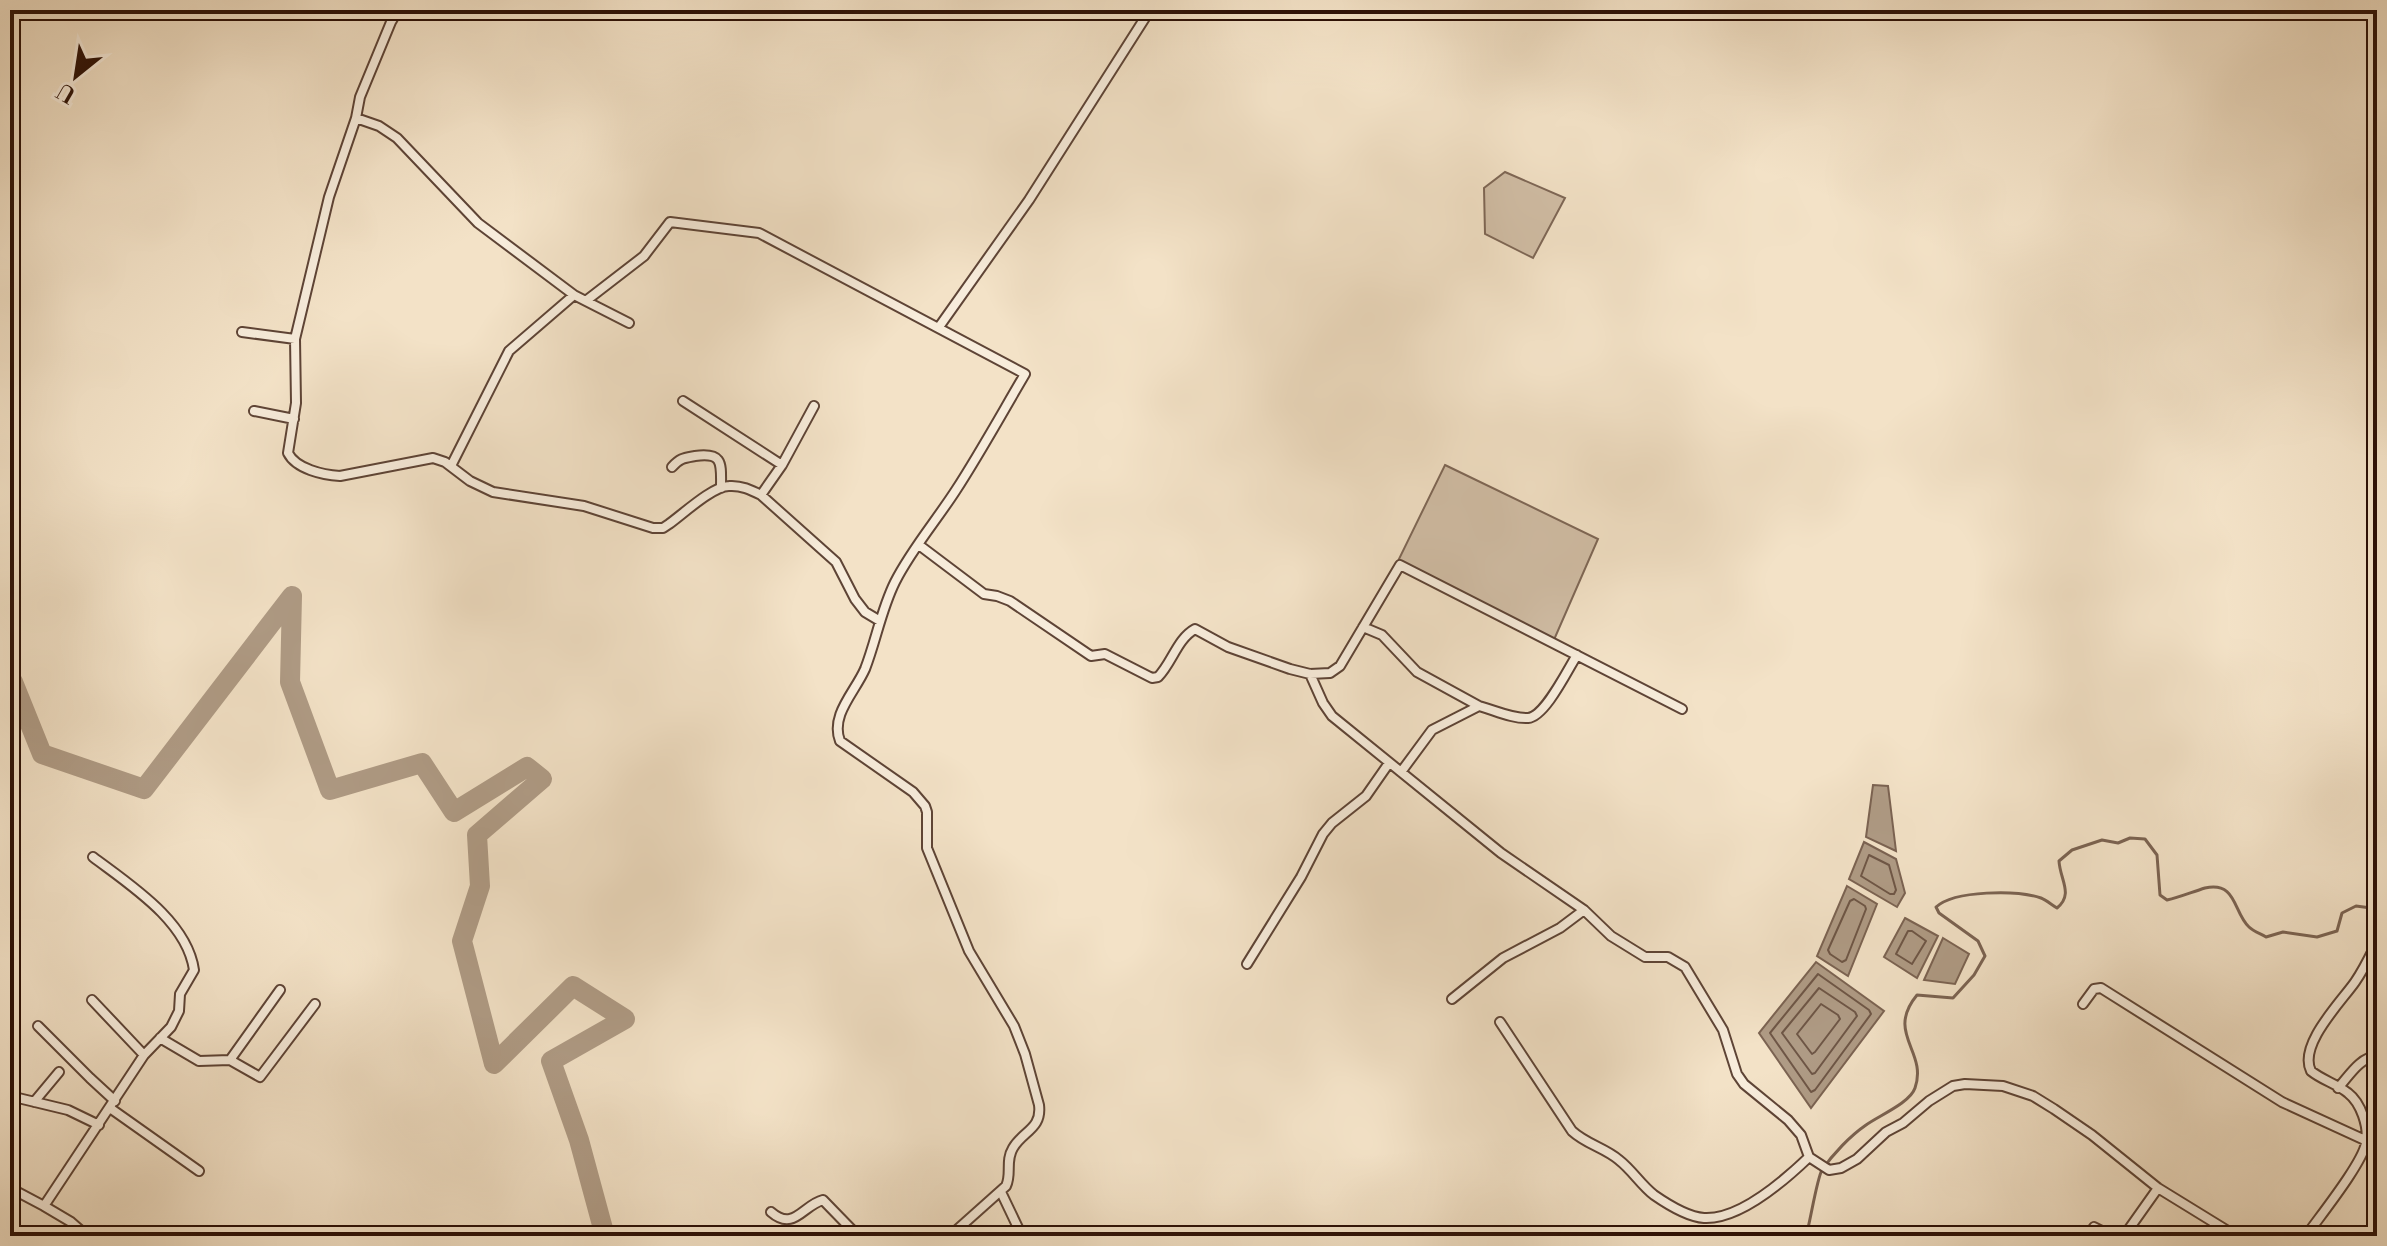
<svg xmlns="http://www.w3.org/2000/svg" width="2387" height="1246" font-family="'Libre Bodoni',serif">
	<style>
		.green { fill: #d1bea6; stroke: #7e6756; stroke-width: 2 }
		.water { fill: #af9b85; stroke: #7b6352; stroke-width: 2 }
		.lines { fill: none; stroke-linecap: round; stroke-linejoin: round }
		.shore { stroke: #6e5646; stroke-width: 2 }
		.stream { stroke: #7b6352; stroke-width: 3 }
		.river { stroke: #af9b85; stroke-width: 20 }
		.minor-casing { stroke: #5e4436; stroke-width: 12 }
		.minor { stroke: #f7ecdb; stroke-width: 8 }
	</style>
	<rect width="100%" height="100%" fill="#f3e2c7"/>
	<filter id="stains"><feTurbulence type="fractalNoise" baseFrequency=".0025" numOctaves="4"/><feColorMatrix values="0 0 0 0 .2 0 0 0 0 .09 0 0 0 0 .02 0 0 0 .5 -.17"/></filter>
	<radialGradient id="worn" r=".72"><stop offset=".6" stop-color="#630" stop-opacity="0"/><stop offset="1" stop-color="#630" stop-opacity=".3"/></radialGradient>
	<!-- green -->
	<path class="green" d="M1505 172 1565 198 1533 258 1485 234 1484 188Z
		M1445 465 1598 539 1553 642 1398 561Z"/>
	<!-- water -->
	<path class="water" d="M1873 785 1888 786 1896 851 1866 837Z
		M1864 842 1896 859 1905 893 1897 907 1849 879Z
		M1847 886 1877 904 1848 976 1817 956Z
		M1905 918 1938 936 1917 978 1884 957Z
		M1943 938 1969 954 1955 984 1924 980Z
		M1816 962 1884 1011 1811 1108 1759 1033Z"/>
	<g class="lines">
		<!-- shore -->
		<path class="shore" d="M1869 855 1889 865 1896 890 1894 894H1890L1861 876Z
			M1854 899 1865 906 1866 909 1846 960 1842 962 1830 954 1828 950 1850 901Z
			M1908 931H1912L1926 941 1912 964 1896 954Z
			M1818 974 1869 1010 1871 1014 1815 1090 1811 1092 1770 1033Z
			M1819 988 1855 1012 1857 1016 1815 1073 1812 1074 1782 1033Z
			M1821 1004 1838 1015 1840 1019 1815 1052 1812 1054 1797 1034Z"/>
		<!-- stream -->
		<path class="stream" d="M1806 1236C1810 1223 1817 1178 1822 1170 1833 1154 1850 1136 1866 1125 1878 1116 1910 1103 1915 1088 1928 1051 1885 1034 1917 995L1953 998 1974 975 1985 956 1978 941 1939 913 1936 907C1955 890 2017 890 2041 898 2046 900 2052 905 2057 908 2074 894 2060 880 2059 861L2072 850 2102 840 2118 843 2130 838 2145 839 2157 855 2160 895 2167 900C2180 897 2192 892 2205 888 2237 881 2233 912 2249 927 2253 931 2261 934 2266 937L2283 932 2317 937 2337 931 2342 913 2356 906 2371 908 2377 914"/>
		<!-- river -->
		<path class="river" d="M10 680 13 682 42 754 144 789 292 596 290 682 330 790 422 763 454 812 527 767 542 779 477 835 480 886 462 941 494 1064 573 986 625 1019 551 1061 579 1140 605 1236"/>
		<!-- minor casing -->
		<g class="minor-casing">
			<path id="minor" d="M356 118 379 126 397 138 478 223 574 295
				M587 300 644 256 670 222 759 233 1025 374C1002 413 980 453 956 490 936 521 911 550 895 582 881 610 876 641 865 669 855 692 830 715 840 741L913 792 925 806 927 812V848L969 951 1014 1026 1025 1054 1039 1105C1042 1129 1023 1131 1013 1148 1005 1161 1012 1174 1006 1186L950 1236
				M939 327 1029 200 1150 10
				M242 332 295 339 329 197 356 118 360 97 391 22 398 10
				M295 339 296 403 288 453C296 469 323 475 340 476L433 458 445 462 470 481 493 492 584 506 653 528H663L669 524C683 514 713 486 729 486 741 485 751 490 761 495L836 562 855 599 865 612 880 621
				M683 401 782 465
				M254 411 294 419
				M451 466 509 351 574 295 629 323
				M672 467C680 458 684 458 695 456 724 452 721 464 721 488
				M761 495 782 465 814 406
				M919 545 984 594 997 596 1010 601 1091 656 1105 654 1152 678 1158 677C1172 663 1177 639 1195 629L1228 647 1290 669 1310 674 1330 673 1340 666 1400 565 1682 709
				M1363 627 1382 635 1417 672 1479 706
				M1310 674 1323 703 1332 716 1501 853 1584 910 1611 936 1645 957H1668L1685 967 1723 1030 1737 1074 1744 1084 1788 1120 1801 1135 1809 1157 1829 1170 1841 1168 1857 1159 1886 1132 1903 1123 1929 1101 1953 1086 1965 1084 2003 1086 2033 1096 2054 1109 2092 1135 2158 1188 2236 1236
				M1401 772 1432 730 1479 706C1494 710 1513 719 1528 718 1545 717 1568 669 1577 655
				M1247 964 1301 877 1323 834 1332 823 1366 796 1389 763
				M1452 999 1503 958 1560 928 1584 910
				M92 1000 144 1055
				M2083 1004 2094 989 2101 988 2282 1102 2367 1141 2377 1134
				M1500 1022 1572 1131C1586 1144 1605 1148 1619 1160 1632 1170 1641 1185 1654 1195 1667 1204 1688 1217 1704 1218 1740 1220 1785 1180 1809 1157
				M38 1026 90 1078 115 1101
				M160 1038 199 1061 230 1060 260 1077 315 1004
				M230 1060 280 990
				M2338 1088C2349 1076 2360 1057 2377 1056
				M10 1096 68 1110 99 1125
				M34 1102 59 1072
				M110 1108 199 1171
				M10 1188 44 1206 144 1055 171 1027 179 1011 180 994 194 970C187 921 130 885 93 857
				M1001 1192 1022 1236
				M44 1206 71 1222 87 1236
				M771 1212C794 1232 803 1205 823 1200L858 1236
				M2088 1236 2094 1227 2112 1236
				M2124 1236 2158 1188
				M2306 1236C2320 1216 2362 1164 2366 1143 2369 1127 2361 1103 2348 1093 2337 1084 2322 1080 2311 1071 2298 1045 2341 1002 2355 982 2364 969 2370 956 2377 942"/>
		</g>
		<!-- minor -->
		<use href="#minor" class="minor"/>
	</g>
	<!-- margin -->
	<rect width="2387" height="1246" fill="none" stroke="#f3e2c7" stroke-width="40"/>
	<rect x="12" y="12" width="2363" height="1222" fill="none" stroke="#2c1006" stroke-width="4"/>
	<rect x="20" y="20" width="2347" height="1206" fill="none" stroke="#2c1006" stroke-width="2"/>
	<!-- north arrow -->
	<g transform="translate(76 76) rotate(210)" stroke="#f7ecdb" stroke-width="6" paint-order="stroke">
	<path d="M0-6L14 30L0 20L-14 30Z" fill="#2c1006"/>
	<text y="-12" font-size="22" font-weight="bold" text-anchor="middle" fill="#2c1006">U</text>
	</g>
	<rect width="100%" height="100%" filter="url(#stains)"/>
	<rect width="100%" height="100%" fill="url(#worn)"/>
</svg>
